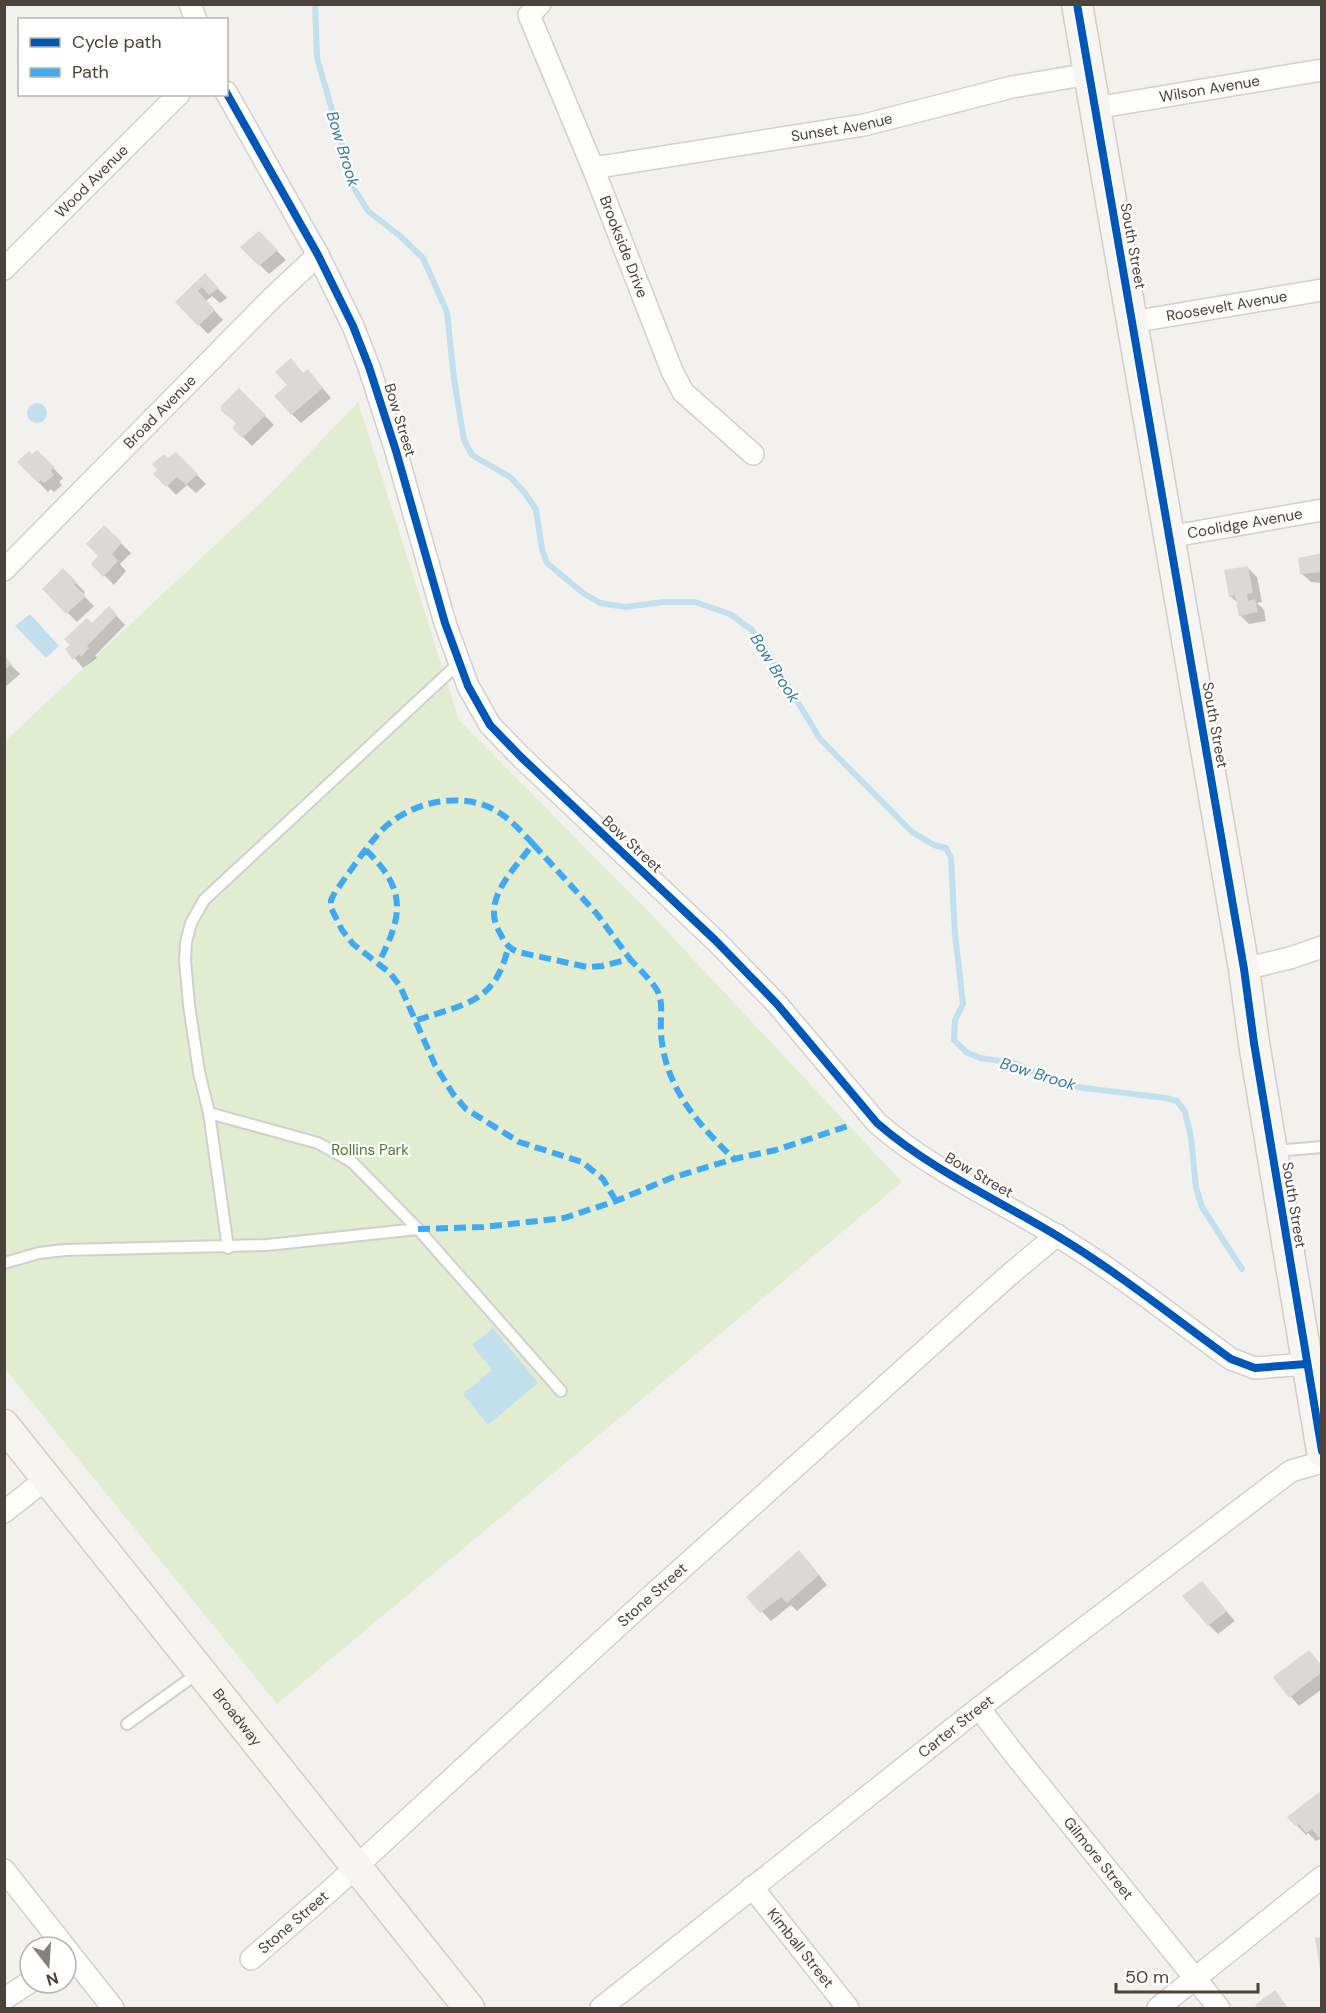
<svg xmlns="http://www.w3.org/2000/svg" width="1326" height="2013" font-family="'DM Sans',sans-serif">
	<style>
		.green { fill: #e2ecd0 }
		.water { fill: #c2dfee }
		.shadow { fill: #0003 }
		.lines { fill: none; stroke-linecap: round; stroke-linejoin: round }
		.stream { stroke: #c2dfee; stroke-width: 6 }
		.building { fill: #dbd9d5 }
		.lane-casing { stroke: #d1cfcc; stroke-width: 14 }
		.street-casing { stroke: #d1cfcc; stroke-width: 24 }
		.secondary-casing { stroke: #d2cec5; stroke-width: 33 }
		.lane { stroke: #fdfdfc; stroke-width: 10 }
		.street { stroke: #fdfdfc; stroke-width: 21 }
		.secondary { stroke: #f7f5f1; stroke-width: 30 }
		.quiet { stroke: #3fa9f5; stroke-width: 6; stroke-dasharray: 12 6; stroke-linecap: butt }
		.cycleway-casing { stroke: #fff; stroke-width: 11 }
		.cycleway { stroke: #0057b8; stroke-width: 8 }
		.labels { text-anchor: middle; dominant-baseline: central; stroke-width: 4.5; stroke-linejoin: round; paint-order: stroke }
		.street-label { font-size: 15px; fill: #4a433a; stroke: #fff }
		.park-label { font-size: 15px; fill: #4f7a2e; stroke: #fff }
		.water-label { font-size: 16px; font-style: italic; fill: #3279a3; stroke: #fff }
	</style>
	<rect width="100%" height="100%" fill="#f3f1ee"/>
	<!-- green -->
	<path class="green" d="M358 402 459 720 646 909 902 1182 277 1704 5 1369V741L273 491Z"/>
	<!-- water -->
	<path class="water" d="M27 413a10 10 0 1 1 20 0a10 10 0 1 1-20 0Z
		M30 614 59 646 46 658 15 626Z
		M493 1328 538 1383 488 1425 463 1394 492 1370 472 1345Z"/>
	<!-- shadow -->
	<path class="shadow" d="M259 233 286 260 269 274 242 247Z
		M205 275 227 298 220 303 212 296 206 301 223 320 208 334 177 302Z
		M291 360 304 374 308 371 331 398 301 423 292 414 289 386Z
		M239 390 274 425 252 446 243 437Z
		M37 452 63 478 59 482 62 485 54 492 51 489 48 492 19 462Z
		M176 454 206 484 196 493 187 485 176 495 156 474Z
		M104 527 131 553 120 564 126 571 114 585 93 564 100 556Z
		M1322 555V583L1311 582 1301 573Z
		M1248 568 1257 577 1262 602 1257 603 1264 610 1266 621 1249 624 1240 615 1238 603 1230 596Z
		M63 570 85 592 83 595 94 606 77 622 44 589Z
		M109 608 125 625 95 656 97 658 83 668 67 649Z
		M4 658 20 674 4 688Z
		M808 1561 827 1585 797 1611 791 1605 771 1621 748 1597Z
		M1202 1583 1235 1621 1218 1634 1209 1625Z
		M1322 1666V1689L1299 1706 1275 1678Z
		M1322 1797V1838L1316 1841 1308 1833 1306 1835 1289 1817Z"/>
	<g class="lines">
		<!-- stream -->
		<path class="stream" d="M315 4 317 58 355 190 368 211 400 236 423 258 447 312 454 379 464 440 472 455 510 477 525 493 536 510 542 549 547 563 583 593 600 603 626 607 663 602H695L730 614 752 630 766 649 820 739 912 832 934 845 946 848 951 858 955 934 963 1004 955 1020 954 1040 966 1052 980 1058 1014 1063 1067 1086 1166 1098 1177 1101 1185 1112 1191 1137 1196 1188 1202 1207 1242 1269"/>
	</g>
	<!-- building -->
	<path class="building" d="M259 231 278 250 259 266 240 247Z
		M205 273 219 288 209 295 202 287 198 291 215 310 198 326 175 302Z
		M291 358 303 373 308 369 323 388 291 415 274 396 287 385 275 372Z
		M239 388 266 415 242 438 232 428 236 423 221 411V406Z
		M37 450 55 467 51 471 54 475 44 483 41 480 38 483 17 462 29 451 32 454Z
		M176 452 198 474 186 485 177 477 166 487 153 474 157 470 152 464 164 454 168 458Z
		M104 525 122 542 112 554 118 561 103 577 91 564 98 556 86 544Z
		M1322 553V572L1300 574 1298 558Z
		M1248 566 1253 593 1247 594 1248 601 1255 599 1258 612 1239 616 1235 595 1229 597 1224 570Z
		M63 568 77 582 74 585 86 596 66 614 42 589Z
		M109 606 117 615 87 646 89 648 81 657 79 654 73 660 65 649 70 645 64 639 87 618 92 623Z
		M4 656 12 664 4 670Z
		M799 1550 819 1575 787 1603 781 1597 760 1613 746 1597Z
		M1202 1581 1227 1611 1208 1626 1182 1596Z
		M1309 1650 1322 1666V1672L1289 1698 1273 1677Z
		M1319 1792 1322 1796V1836L1319 1838 1312 1829 1306 1833 1299 1824 1295 1826 1287 1817Z
		M1322 1937V1970H1320L1315 1938Z
		M1275 1990 1288 2008H1258L1255 2005Z"/>
	<g class="lines">
		<!-- lane casing -->
		<g class="lane-casing">
			<path id="lane" d="M209 1113 318 1143 352 1162 418 1229
				M1275 1151 1322 1147
				M228 1248 209 1113 199 1072 189 1005 185 960 186 942 191 923 204 900 459 663
				M4 1263 39 1253 65 1250 267 1245 418 1229 561 1391
				M127 1724 198 1673"/>
		</g>
		<!-- street casing -->
		<g class="street-casing">
			<g id="street">
				<path d="M190 4 196 20"/>
				<path id="s1" d="M540 4 529 15 593 168 672 371 683 392 753 454"/>
				<path d="M226 92 318 255 353 326 369 367 396 451 445 623 468 686 490 725 521 757 715 940 777 1004 877 1123C931 1170 998 1200 1059 1237 1119 1273 1174 1318 1231 1359L1255 1368 1306 1364"/>
				<path id="s2" d="M1095 108 1322 70"/>
				<path id="s3" d="M593 168 864 125 1012 87 1089 74"/>
				<path id="s4" d="M4 269 179 94"/>
				<path id="s5" d="M1132 322 1322 290"/>
				<path id="s6" d="M1168 537 1322 510"/>
				<path id="s7" d="M4 570 271 299 318 255"/>
				<path d="M1244 969 1290 958 1322 947"/>
				<path d="M4 1512 46 1479"/>
				<path id="s8" d="M979 1708 1011 1750 1219 2008"/>
				<path d="M4 1870 113 2008"/>
				<path id="s9" d="M752 1887 848 2008"/>
				<path id="s10" d="M251 1959 332 1889 630 1615 1008 1276 1057 1235"/>
				<path d="M4 1999 30 1982"/>
				<path id="s11" d="M601 2008 979 1708 1291 1471 1322 1462"/>
				<path d="M1158 2008 1322 1877"/>
			</g>
		</g>
		<!-- secondary casing -->
		<g class="secondary-casing">
			<g id="secondary">
				<path d="M1077 4 1244 969 1254 1043 1322 1451"/>
				<path id="s12" d="M4 1425 469 2008"/>
			</g>
		</g>
		<!-- lane -->
		<use href="#lane" class="lane"/>
		<!-- street -->
		<use href="#street" class="street"/>
		<!-- secondary -->
		<use href="#secondary" class="secondary"/>
		<!-- quiet -->
		<path class="quiet" d="M533 844 597 914 630 959
			M366 850C407 890 403 915 379 962
			M417 1020C465 1004 495 1003 508 948
			M616 1201 603 1179 582 1162 519 1142 466 1109 453 1094 435 1065 400 986 390 973 353 944 342 930 331 908V900L335 892C350 872 363 851 380 832 406 804 456 791 491 808 508 816 521 831 533 844 514 870 480 900 500 933 505 943 508 948 518 952L587 967 602 966 630 959C639 969 650 979 657 990 664 1003 660 1017 661 1031 661 1040 663 1050 665 1058 675 1099 705 1131 734 1159
			M418 1229 483 1227 564 1218 616 1201 671 1178 734 1159 776 1150 851 1125"/>
		<!-- cycleway casing -->
		<g class="cycleway-casing">
			<path id="cycleway" d="M1077 4 1244 969 1254 1043 1322 1451
				M226 92 318 255 353 326 369 367 396 451 445 623 468 686 490 725 521 757 715 940 777 1004 877 1123C931 1170 998 1200 1059 1237 1119 1273 1174 1318 1231 1359L1255 1368 1306 1364"/>
		</g>
		<!-- cycleway -->
		<use href="#cycleway" class="cycleway"/>
	</g>
	<g class="labels">
		<!-- street labels -->
		<g class="street-label">
			<text stroke="none"><textPath href="#s2" startOffset="116">Wilson Avenue</textPath></text>
			<text stroke="none"><textPath href="#s3" startOffset="252">Sunset Avenue</textPath></text>
			<text stroke="none"><textPath href="#s4" startOffset="124">Wood Avenue</textPath></text>
			<text transform="translate(1133 246) rotate(80)">South Street</text>
			<text stroke="none"><textPath href="#s1" startOffset="266">Brookside Drive</textPath></text>
			<text stroke="none"><textPath href="#s5" startOffset="96">Roosevelt Avenue</textPath></text>
			<text stroke="none"><textPath href="#s7" startOffset="222">Broad Avenue</textPath></text>
			<text transform="translate(400 420) rotate(73)">Bow Street</text>
			<text stroke="none"><textPath href="#s6" startOffset="78">Coolidge Avenue</textPath></text>
			<text transform="translate(1215 725) rotate(80)">South Street</text>
			<text transform="translate(632 844) rotate(43)">Bow Street</text>
			<text transform="translate(979 1175) rotate(30)">Bow Street</text>
			<text transform="translate(1294 1205) rotate(81)">South Street</text>
			<text stroke="none"><textPath href="#s10" startOffset="542">Stone Street</textPath></text>
			<text stroke="none"><textPath href="#s12" startOffset="374">Broadway</textPath></text>
			<text stroke="none"><textPath href="#s11" startOffset="453">Carter Street</textPath></text>
			<text stroke="none"><textPath href="#s8" startOffset="192">Gilmore Street</textPath></text>
			<text stroke="none"><textPath href="#s10" startOffset="56">Stone Street</textPath></text>
			<text stroke="none"><textPath href="#s9" startOffset="78">Kimball Street</textPath></text>
		</g>
		<!-- park labels -->
		<g class="park-label">
			<text x="370" y="1150">Rollins Park</text>
		</g>
		<!-- water labels -->
		<g class="water-label">
			<text transform="translate(343 149) rotate(73)">Bow Brook</text>
			<text transform="translate(775 668) rotate(58)">Bow Brook</text>
			<text transform="translate(1038 1074) rotate(17)">Bow Brook</text>
		</g>
	</g>
	<!-- border -->
	<rect width="1326" height="2013" fill="none" stroke="#4a433a" stroke-width="12"/>
	<!-- legend -->
	<rect x="18" y="18" width="210" height="78" fill="#ffffff" stroke="#b7b4b0" stroke-width="1.5"/>
	<rect x="30" y="38" width="30" height="9" fill="#0057b8" stroke="#b7b4b0" stroke-width="1.5"/>
	<text x="72" y="48" font-size="18" fill="#4a433a">Cycle path</text>
	<rect x="30" y="68" width="30" height="9" fill="#3fa9f5" stroke="#b7b4b0" stroke-width="1.5"/>
	<text x="72" y="78" font-size="18" fill="#4a433a">Path</text>
	<!-- north arrow -->
	<g transform="translate(48 1965) rotate(163)"><circle r="28" fill="#ffffff" stroke="#b7b4b0" stroke-width="1.5"/>
	<path d="M0-4.5L10 22L0 15L-10 22Z" fill="#858079"/>
	<text y="-9" font-size="16" font-weight="bold" text-anchor="middle" fill="#4a433a">N</text>
	</g>
	<!-- scale -->
	<path d="M1116 1983v9h142v-9" fill="none" stroke="#4a433a" stroke-width="3"/>
	<text x="1125" y="1983" font-size="18" fill="#4a433a" stroke="#ffffff" stroke-width="4.5" paint-order="stroke">50 m</text>
</svg>
